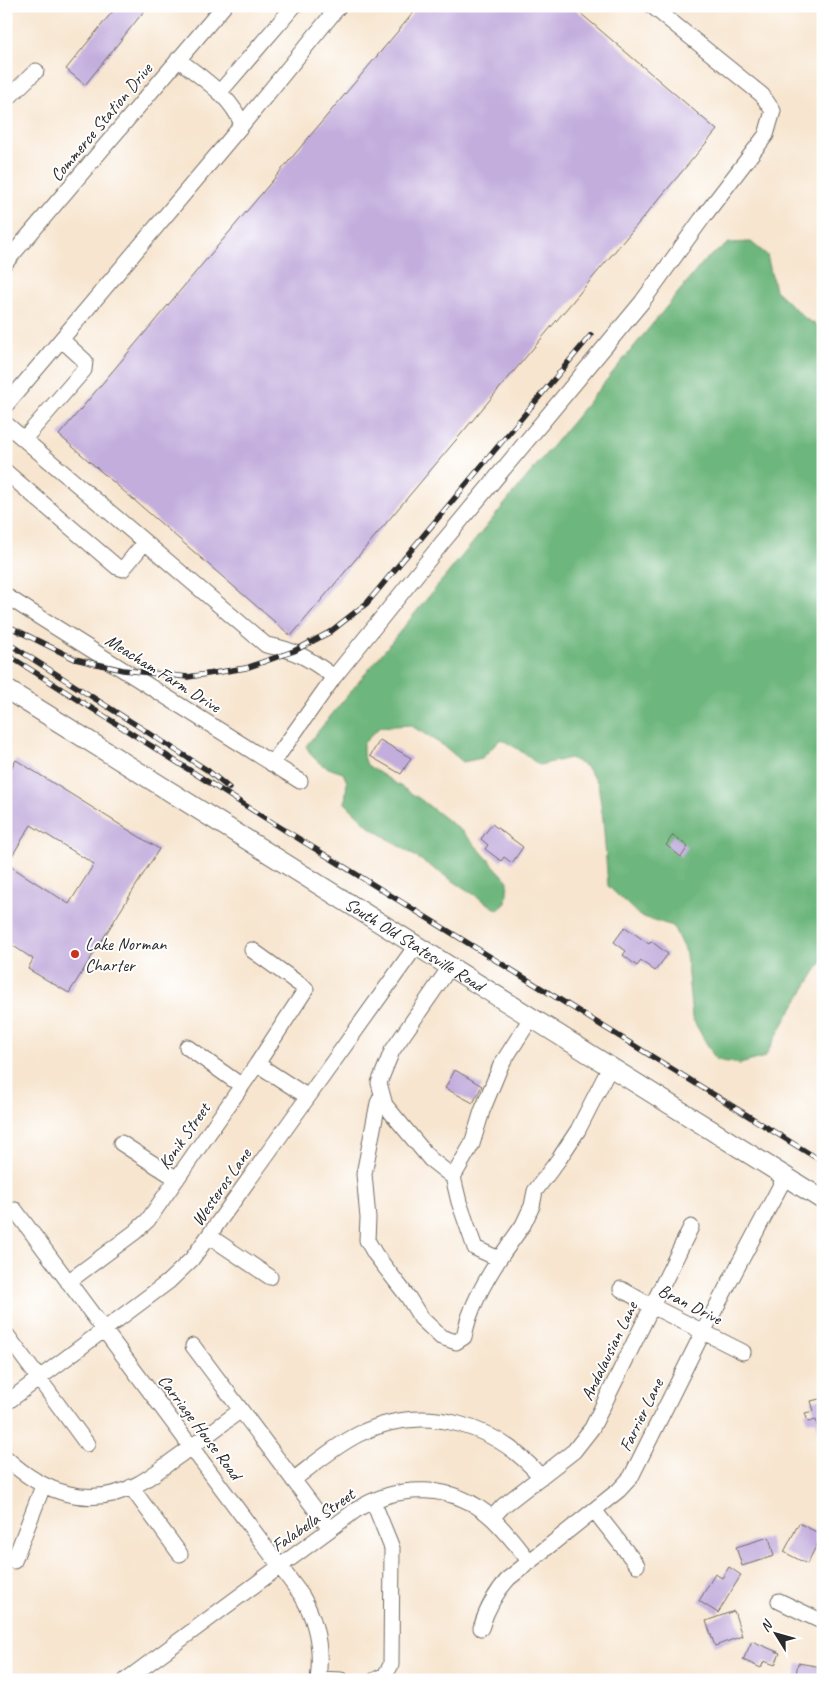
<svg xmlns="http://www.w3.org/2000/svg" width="829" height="1686" font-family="Caveat,sans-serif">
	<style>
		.forest { fill: #6db67d; stroke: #4c7054 }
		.building { fill: #c3addd; fill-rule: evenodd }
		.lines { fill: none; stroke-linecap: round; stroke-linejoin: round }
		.minor-casing { stroke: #726c64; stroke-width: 17 }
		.major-casing { stroke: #726c64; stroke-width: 21 }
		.minor { stroke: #fff; stroke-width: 15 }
		.major { stroke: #fff; stroke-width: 19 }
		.rail-casing { stroke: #2b2b2b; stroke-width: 5.5 }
		.rail { stroke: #fff; stroke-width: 4; stroke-dasharray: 11; stroke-linecap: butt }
		.poi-dot { fill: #c8321e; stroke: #fff; stroke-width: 2 }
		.labels { text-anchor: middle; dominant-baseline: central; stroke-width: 4; stroke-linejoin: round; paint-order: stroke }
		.street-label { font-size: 18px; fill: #2b2b2b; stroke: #fff }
		.poi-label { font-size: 18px; fill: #2b2b2b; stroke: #fff; text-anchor: start }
	</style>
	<rect width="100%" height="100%" fill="#fff"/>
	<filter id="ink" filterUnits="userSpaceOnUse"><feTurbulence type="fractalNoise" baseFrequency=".02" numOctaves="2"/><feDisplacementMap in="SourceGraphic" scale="10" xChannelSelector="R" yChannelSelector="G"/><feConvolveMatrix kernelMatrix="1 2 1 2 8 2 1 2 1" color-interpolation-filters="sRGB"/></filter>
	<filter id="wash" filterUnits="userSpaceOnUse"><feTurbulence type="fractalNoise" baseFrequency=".0096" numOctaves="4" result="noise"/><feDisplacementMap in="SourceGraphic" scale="20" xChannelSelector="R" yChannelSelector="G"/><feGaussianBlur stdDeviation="1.12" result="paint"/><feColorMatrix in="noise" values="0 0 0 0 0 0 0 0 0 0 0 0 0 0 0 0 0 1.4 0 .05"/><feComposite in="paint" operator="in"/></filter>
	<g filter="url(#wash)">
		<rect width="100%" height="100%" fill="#f7e5cf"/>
		<!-- forest -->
		<path class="forest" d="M751 242 767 255 775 290 806 319 823 329V960L787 1017 765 1057 740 1064 716 1060 692 1018 686 954 673 926 640 916 608 886 603 819 598 783 585 766 570 758 539 765 518 749 501 739 482 758 463 762 444 746 410 725 380 727 363 744V754L367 765 420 799 464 833 508 881 506 903 498 910 370 827 345 803 347 782 343 773C324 767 316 764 306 746L705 260 729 243Z"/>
		<g id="blocks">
			<!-- building -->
			<path class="building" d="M117 6H148L85 85 66 69Z
				M419 6H572L717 130 291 636 59 435Z
				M380 740 411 758 401 774 370 756Z
				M16 760 159 849 69 993 28 969 33 959 6 941V776ZM31 825 94 864 69 904 7 864Z
				M492 824 523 847 512 863 504 857 501 861 485 849 488 845 481 839Z
				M673 835 688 847 681 857 666 845Z
				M625 927 649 944 651 941 668 954 655 971 641 961 637 966 623 955 626 951 614 942Z
				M455 1070 482 1086 473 1103 445 1088Z
				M823 1398V1432H819L816 1420 808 1422 805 1413 814 1411 811 1401Z
				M799 1523 822 1535 807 1564 784 1552Z
				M769 1537 774 1556 742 1566 736 1547Z
				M729 1567 741 1575 718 1613 699 1601 715 1574 722 1578Z
				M734 1611 742 1636 715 1646 706 1621Z
				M752 1641 780 1653 775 1665 764 1661 761 1668 743 1660Z
				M798 1663 822 1667 820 1680H795Z"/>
		</g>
	</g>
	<g filter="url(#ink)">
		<use href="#blocks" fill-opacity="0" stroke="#726c64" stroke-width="1"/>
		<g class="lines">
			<!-- minor casing -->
			<g class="minor-casing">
				<path id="minor" d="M178 59C201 78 232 96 242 125
					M219 93 294 6
					M6 100 36 71
					M6 262 224 6
					M6 405 242 125 339 6
					M6 424 266 645C296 650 310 659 334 677
					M24 439 84 370 85 361 62 340
					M6 472 117 567 123 569 145 542
					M6 596 300 781
					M272 764 334 677 442 543 642 302 701 220 766 135 773 111 762 95 652 6
					M450 967 392 1051 379 1083 385 1105 430 1159 453 1177 459 1202 475 1248 499 1259 523 1225 532 1206 535 1191 559 1159 578 1130 610 1067
					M187 1047 242 1086
					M257 1064 308 1097
					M382 1095 378 1103 364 1174 368 1218 367 1240 375 1254 408 1297 421 1318 441 1337 456 1342 464 1337C469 1309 484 1283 499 1259
					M121 1143 177 1179
					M453 1177 472 1144 482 1111 501 1065 531 1018
					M15 1210 302 1596C317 1622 322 1650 318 1680
					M209 1236 270 1277
					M68 1282 135 1232 148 1220 257 1064 306 989 252 950
					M621 1289 644 1302 743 1352
					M6 1334 87 1444
					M193 1346 330 1529
					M6 1403 168 1282 192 1259 416 946
					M6 1458C43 1493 91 1510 138 1484 151 1477 162 1468 173 1460 196 1444 218 1427 241 1410
					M293 1480C314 1464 335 1446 359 1434 424 1402 496 1424 541 1477
					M131 1487 180 1554
					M373 1501 392 1548 391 1665 385 1675 375 1680
					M594 1510 637 1565
					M492 1518 503 1506 574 1451 592 1428 691 1227
					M14 1561 43 1486
					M779 1601 823 1622
					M481 1628C487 1608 495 1593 509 1578L619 1490 631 1477 703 1332 785 1177
					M318 1679 341 1680
					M126 1680 356 1510C398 1483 454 1483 492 1518 506 1531 518 1547 530 1562"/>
			</g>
			<!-- major casing -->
			<g class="major-casing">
				<g id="major">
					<path id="s1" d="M6 689 823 1200"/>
				</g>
			</g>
			<!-- minor -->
			<use href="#minor" class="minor"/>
			<!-- major -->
			<use href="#major" class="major"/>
			<!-- rail casing -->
			<g class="rail-casing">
				<path id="rail" d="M6 625 75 659 123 670 188 677 246 668 294 651 330 632 367 603 591 335
					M6 642 207 770 229 788
					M6 654 270 821 823 1162"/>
			</g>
			<!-- rail -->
			<use href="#rail" class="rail"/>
		</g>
	</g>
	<!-- markers -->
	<circle class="poi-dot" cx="75" cy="954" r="5"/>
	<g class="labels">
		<!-- street labels -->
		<g class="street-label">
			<text transform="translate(101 122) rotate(-50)">Commerce Station Drive</text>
			<text transform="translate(163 673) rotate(32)">Meacham Farm Drive</text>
			<text stroke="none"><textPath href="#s1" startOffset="482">South Old Statesville Road</textPath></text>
			<text transform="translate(184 1136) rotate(-55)">Konik Street</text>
			<text transform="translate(221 1187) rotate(-55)">Westeros Lane</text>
			<text transform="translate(690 1304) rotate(27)">Bran Drive</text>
			<text transform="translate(609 1351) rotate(-64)">Andalausian Lane</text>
			<text transform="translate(641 1415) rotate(-64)">Farrier Lane</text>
			<text transform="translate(200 1427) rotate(53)">Carriage House Road</text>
			<text transform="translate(313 1520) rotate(-35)">Falabella Street</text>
		</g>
		<!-- poi labels -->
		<g class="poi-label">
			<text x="85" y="944">Lake Norman<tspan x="85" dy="21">Charter</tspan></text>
		</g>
	</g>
	<!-- margin -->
	<rect width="829" height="1686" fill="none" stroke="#fff" stroke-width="25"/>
	<!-- north arrow -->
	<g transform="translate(776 1634) rotate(307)" stroke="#ffffff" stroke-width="4" paint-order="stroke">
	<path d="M0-4L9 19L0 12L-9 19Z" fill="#2b2b2b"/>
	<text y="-8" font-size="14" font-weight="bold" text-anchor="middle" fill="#2b2b2b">N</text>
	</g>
</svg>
